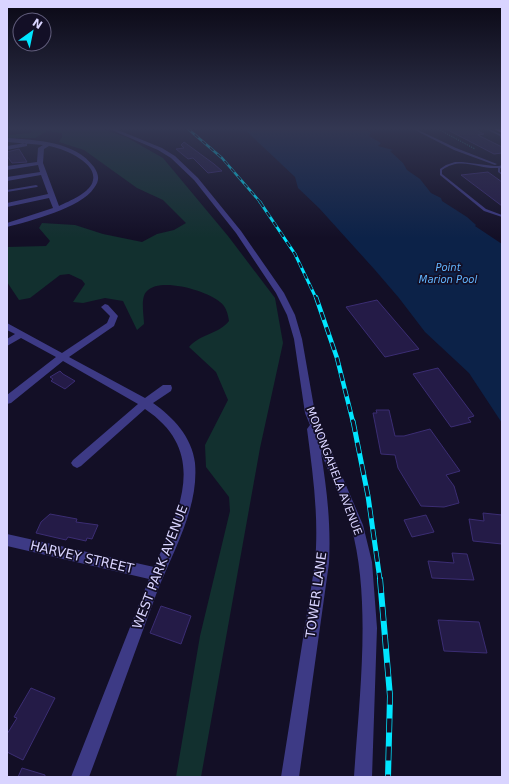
<svg xmlns="http://www.w3.org/2000/svg" width="509" height="784" font-family="'DejaVu Sans',sans-serif">
	<style>
		.green { fill: #12302f }
		.water { fill: #0c2248 }
		.building { fill: #241b47; stroke: #3b2d73 }
		.lines { fill: none; stroke-linecap: round; stroke-linejoin: round }
		.path { stroke: #2fb8b0; stroke-width: 1; stroke-dasharray: 1 1.5; stroke-linecap: butt }
		.lane { fill: #3d3a85; fill-rule: evenodd }
		.street { fill: #3d3a85; fill-rule: evenodd }
		.primary { fill: #c25bff; fill-rule: evenodd }
		.rail-far4-casing { stroke: #00e5ff; stroke-width: 2.5 }
		.rail-far3-casing { stroke: #00e5ff; stroke-width: 3 }
		.rail-far2-casing { stroke: #00e5ff; stroke-width: 4.5 }
		.rail-far1-casing { stroke: #00e5ff; stroke-width: 5 }
		.rail-casing { stroke: #00e5ff; stroke-width: 6 }
		.rail-far4 { stroke: #130f26; stroke-width: 1.5; stroke-dasharray: 5; stroke-linecap: butt }
		.rail-far3 { stroke: #130f26; stroke-width: 2; stroke-dasharray: 6; stroke-linecap: butt }
		.rail-far2 { stroke: #130f26; stroke-width: 3; stroke-dasharray: 8; stroke-linecap: butt }
		.rail-far1 { stroke: #130f26; stroke-width: 3.5; stroke-dasharray: 11; stroke-linecap: butt }
		.rail { stroke: #130f26; stroke-width: 4.5; stroke-dasharray: 14; stroke-linecap: butt }
		.labels { text-anchor: middle; dominant-baseline: central; stroke-width: 3.5; stroke-linejoin: round; paint-order: stroke }
		.far-water-label { font-size: 10px; font-style: italic; fill: #62b6ff; stroke: #130f26 }
		.street-label { font-size: 11px; fill: #d9d4ff; stroke: #130f26 }
		.near-street-label { font-size: 13px; fill: #d9d4ff; stroke: #130f26 }
	</style>
	<rect width="100%" height="100%" fill="#130f26"/>
	<!-- green -->
	<path class="green" d="M32 128H99L126 137 163 158 228 236 275 298 283 343 260 448 201 777H176L200 636 230 511 229 497 206 467 205 445 228 400 216 372 189 347C200 334 219 334 229 321 228 314 226 306 220 302 207 291 161 277 147 291 140 297 144 316 144 324L137 330 123 301 105 298 83 303 73 302 85 284 82 280 69 274 60 275 30 298 19 300 7 282V247L46 246 50 241 39 228 42 223 75 225 103 234 142 242 157 234 174 230 186 223 163 200 137 188 84 150 59 142 62 137V133L47 131 35 138H7V135L31 133Z"/>
	<!-- water -->
	<path class="water" d="M243 128H365L371 133 369 136 381 143 378 146 393 150 390 151 403 163 407 170 420 179 431 193 441 198 442 201 467 217 476 225 475 226 502 244V423L469 373 425 332 399 298 375 270 319 208 298 188 295 177Z"/>
	<!-- building -->
	<path class="building" d="M444 128H471L484 134 478 135 502 147V153L494 154Z
		M184 142 214 164 222 171 208 173 193 158 188 159 176 149 184 148 181 145Z
		M19 149 27 162 12 163 7 156V152Z
		M488 172 502 182V206L461 175Z
		M377 300 419 349 385 357 346 307Z
		M438 368 474 416 468 418 471 422 451 427 413 374Z
		M60 371 63 374 75 381 65 389 51 381 53 379 50 377Z
		M376 410H389L395 436H404L430 429 460 471 446 475 454 486 459 503 444 507 421 506 398 468 395 455 381 454 373 413H377Z
		M483 513 502 515V544L473 541 469 519 484 521Z
		M50 514 77 519 76 522 98 525 92 539 87 538 86 541 68 537 66 540 36 533 41 522Z
		M426 515 434 532 412 537 404 520Z
		M452 553 467 554 474 580 432 578 428 561 454 563Z
		M161 606 191 616 181 644 150 633Z
		M438 620 479 622 487 653 444 651Z
		M31 688 55 698 23 760 7 752V734L17 718 14 717Z
		M22 768 45 775V777H18Z"/>
	<g class="lines">
		<!-- path -->
		<path class="path" d="M436 128 475 149"/>
		<!-- lane -->
		<path class="lane" d="M411 128H414L456 148 497 164 495 165 454 150Z
			M484 128H487L502 135V140L501 139 500 136Z
			M455 162H462L494 166H502V168H500V172L502 173V175L498 172V168C477 169 461 156 442 170V174L486 209 502 215V217L484 211 440 175V169L446 165Z
			M36 185 38 186 37 187 7 192V190Z"/>
		<!-- street -->
		<path class="street" d="M107 128H113L162 148 175 156 198 178 241 231 284 293 295 315 302 339 315 413 363 525 372 562 377 628 372 777H354C359 698 372 602 351 526 344 502 330 476 321 453 327 490 331 525 329 563L299 777H281L315 563C319 517 313 475 307 429L310 425 305 413 294 339 287 315 276 293 236 233 194 180 171 158 158 150Z
			M7 138C36 140 75 141 94 167 99 175 100 180 94 188 81 208 30 221 7 227V223L53 208 49 198 7 207V203L48 194 41 175 7 181V177L40 172 38 165 7 170V166L37 162 38 148 43 145 7 142ZM49 146C62 148 97 162 93 180 91 193 69 201 59 206L43 163 44 149Z
			M25 143 27 144V146L7 150V146Z
			M502 165V169L498 167 499 166Z
			M105 304 108 305 118 316 114 326 69 357 145 398 163 385H171L172 388 171 391 153 403C173 417 192 437 195 463 199 508 173 551 157 592 134 654 112 716 89 777H71L149 579 7 546V534L154 567C180 510 209 452 145 409L81 466 77 468 73 466 71 463 73 460 138 404 63 361 11 403 7 404V395L56 357 21 338 7 346V339L15 334 7 330V323L62 353 107 323 110 316 101 307Z"/>
		<!-- primary -->
		<path class="primary" d="M494 128 502 129V133L494 129Z"/>
		<!-- rail-far4 casing -->
		<g class="rail-far4-casing">
			<path id="rail-far4" d="M187 128 222 158 261 203"/>
		</g>
		<!-- rail-far3 casing -->
		<g class="rail-far3-casing">
			<path id="rail-far3" d="M260 202 295 254 316 298"/>
		</g>
		<!-- rail-far2 casing -->
		<g class="rail-far2-casing">
			<path id="rail-far2" d="M316 297 337 358 353 422"/>
		</g>
		<!-- rail-far1 casing -->
		<g class="rail-far1-casing">
			<path id="rail-far1" d="M353 421 368 496 380 580"/>
		</g>
		<!-- rail casing -->
		<g class="rail-casing">
			<path id="rail" d="M380 579 390 696 388 777"/>
		</g>
		<!-- rail-far4 -->
		<use href="#rail-far4" class="rail-far4"/>
		<!-- rail-far3 -->
		<use href="#rail-far3" class="rail-far3"/>
		<!-- rail-far2 -->
		<use href="#rail-far2" class="rail-far2"/>
		<!-- rail-far1 -->
		<use href="#rail-far1" class="rail-far1"/>
		<!-- rail -->
		<use href="#rail" class="rail"/>
	</g>
	<!-- sky -->
	<linearGradient id="sky" x2="0" y2="1"><stop stop-color="#0a0815"/><stop offset="0.54" stop-color="#333752"/><stop offset="1" stop-color="#333752" stop-opacity="0"/></linearGradient>
	<rect width="509" height="238" fill="url(#sky)"/>
	<g class="labels">
		<!-- far-water labels -->
		<g class="far-water-label">
			<text x="448" y="267">Point<tspan x="448" dy="12">Marion Pool</tspan></text>
		</g>
		<!-- street labels -->
		<g class="street-label">
			<text transform="translate(334 471) rotate(69)">MONONGAHELA AVENUE</text>
		</g>
		<!-- near-street labels -->
		<g class="near-street-label">
			<text transform="translate(82 557) rotate(13)">HARVEY STREET</text>
			<text transform="translate(160 567) rotate(-69)">WEST PARK AVENUE</text>
			<text transform="translate(316 595) rotate(-82)">TOWER LANE</text>
		</g>
	</g>
	<!-- border -->
	<rect width="509" height="784" fill="none" stroke="#d9d4ff" stroke-width="16"/>
	<!-- north arrow -->
	<g transform="translate(32 32) rotate(33)"><circle r="19" fill="#130f26" stroke="#625e7d"/>
	<path d="M0-3L7 15L0 10L-7 15Z" fill="#00e5ff"/>
	<text y="-6" font-size="11" font-weight="bold" text-anchor="middle" fill="#d9d4ff">N</text>
	</g>
</svg>
